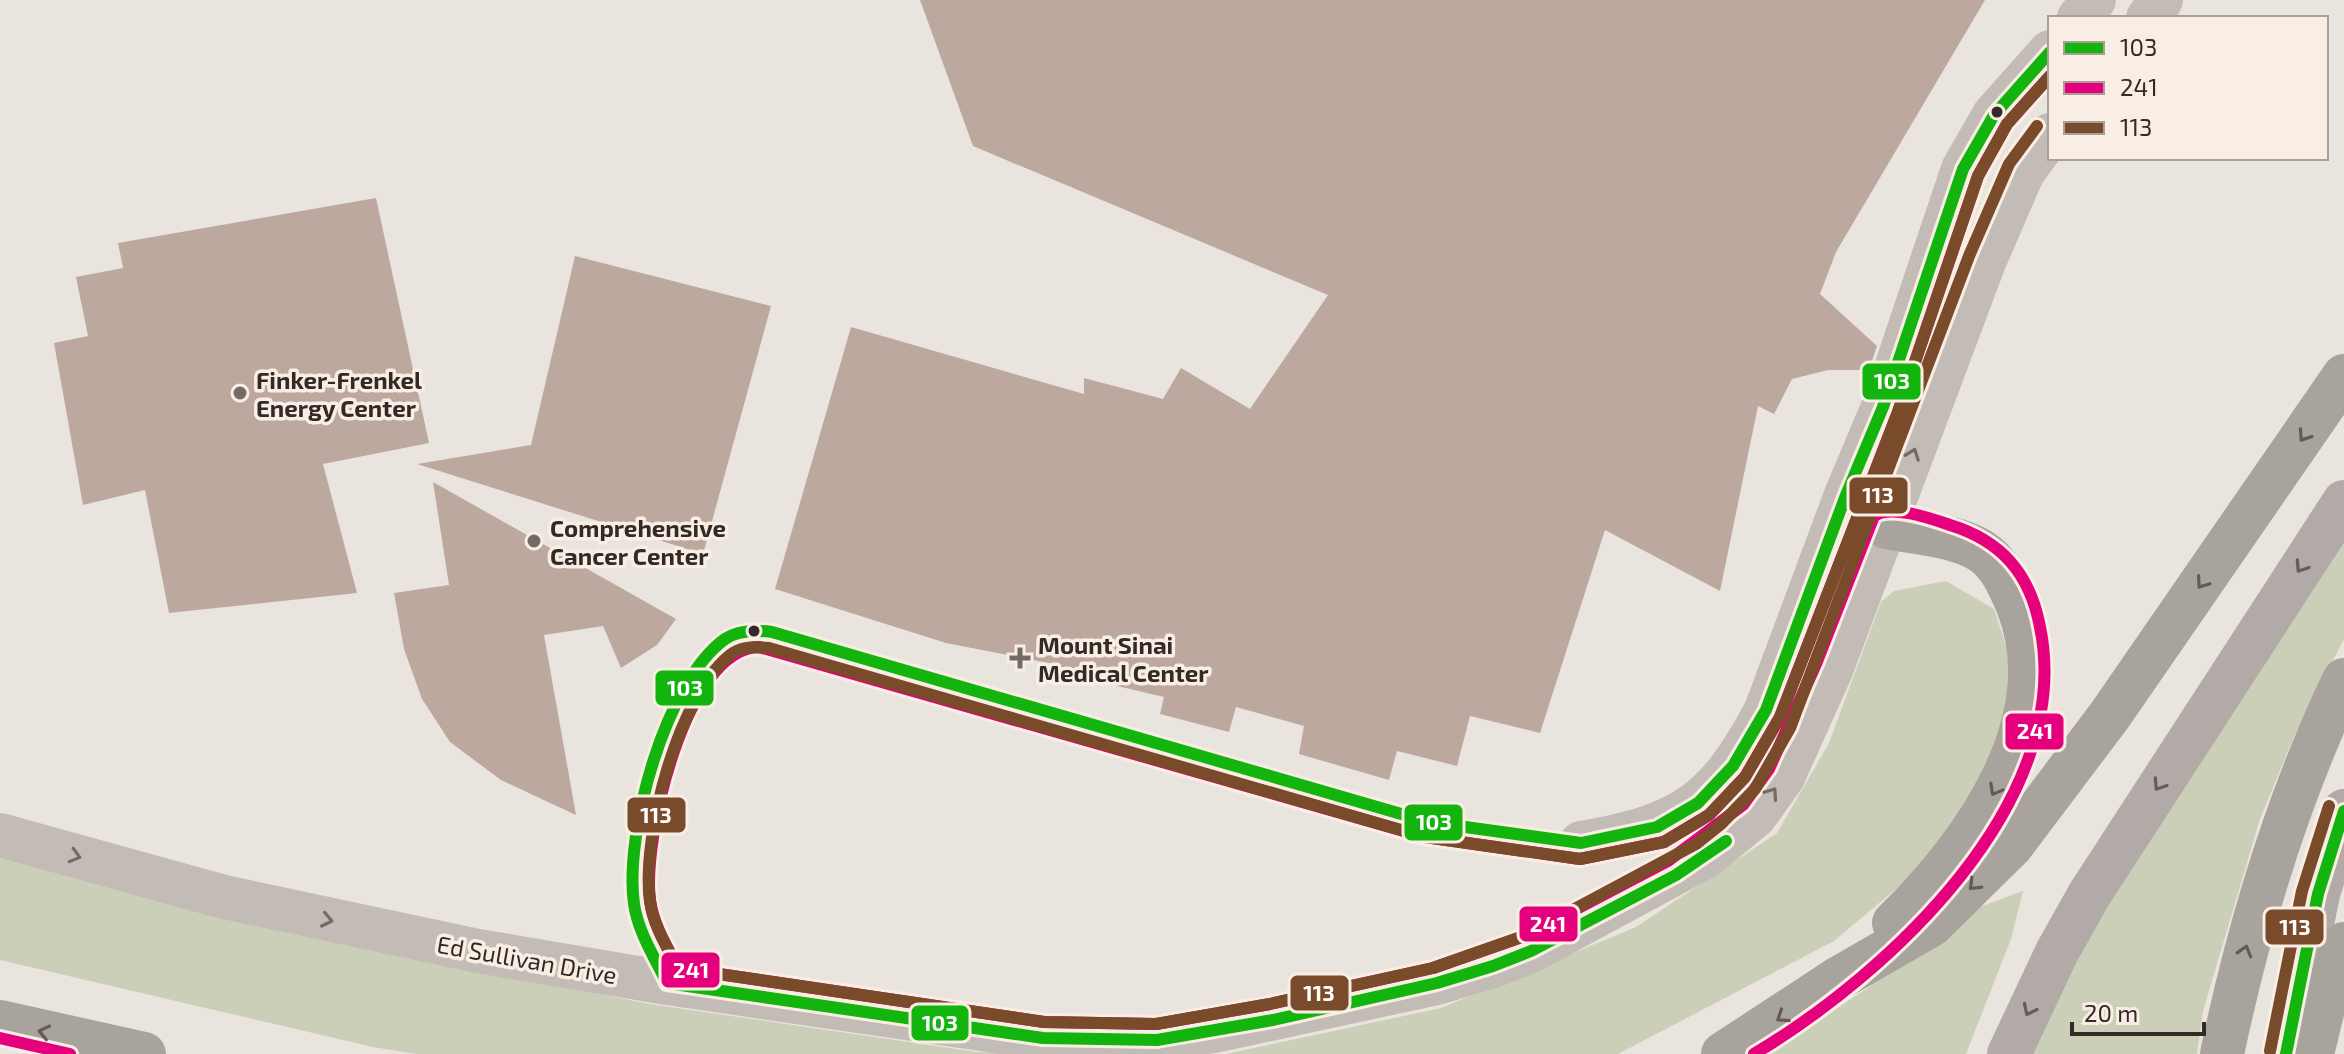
<svg xmlns="http://www.w3.org/2000/svg" width="2344" height="1054" font-family="'Exo 2',sans-serif">
	<style>
		.green { fill: #cccfb8 }
		.building { fill: #bda8a0 }
		.lines { fill: none; stroke-linecap: round; stroke-linejoin: round }
		.minor { stroke: #c3bcb6; stroke-width: 44 }
		.primary { stroke: #b1aaa6; stroke-width: 44 }
		.motorway { stroke: #a9a39d; stroke-width: 44 }
		.bus-1-casing { stroke: #f8eee4; stroke-width: 18 }
		.bus-2-casing { stroke: #f8eee4; stroke-width: 18 }
		.bus-3-casing { stroke: #f8eee4; stroke-width: 18 }
		.bus-1 { stroke: #12b40d; stroke-width: 12 }
		.bus-2 { stroke: #e5007d; stroke-width: 12 }
		.bus-3 { stroke: #7a4b2a; stroke-width: 12 }
		.oneway { stroke: #625a56 }
		.oneway2 { stroke: #746b67 }
		.oneway3 { stroke: #655d59 }
		.bus-dot { fill: #332926; stroke: #f8eee4; stroke-width: 3 }
		.poi-dot { fill: #736a66; stroke: #f8eee4; stroke-width: 3 }
		.labels { text-anchor: middle; dominant-baseline: central; stroke-width: 7; stroke-linejoin: round; paint-order: stroke }
		.poi-label { font-size: 24px; font-weight: bold; fill: #332926; stroke: #f8eee4; text-anchor: start }
		.street-label { font-size: 24px; fill: #332926; stroke: #f8eee4 }
		.line-badge { stroke: #f8eee4; stroke-width: 3 }
		.badge-label { font-size: 22px; text-anchor: middle; font-weight: bold; fill: #fff }
	</style>
	<rect width="100%" height="100%" fill="#eae4de"/>
	<!-- green -->
	<path class="green" d="M2344 518V639L2295 734 2260 819 2203 1011 2197 1054H2024L2095 910Z
		M1946 581 1994 609 2009 655 2007 721 1974 798 1908 879 1834 941 1618 1054H1226L1441 1008 1636 927 1777 833 1829 743 1881 602 1894 591Z
		M0 855 259 926 650 1004 977 1052 1108 1054H416L373 1047 0 960Z
		M2023 891 2011 939 1966 1054H1768L1866 989 1974 909Z"/>
	<!-- building -->
	<path class="building" d="M920 0H1985L1836 252 1820 294 1877 346 1869 370H1828L1792 379 1774 414 1758 406 1720 591 1605 530 1540 733 1470 716 1457 766 1397 751 1389 780 1299 754 1304 726 1236 707 1229 732 1160 714 1164 697 1058 672 1059 665 946 643 775 589 851 327 1084 394V378L1163 399 1181 368 1250 409 1328 295 973 146Z
		M376 198 429 443 323 464 357 593 169 613 145 490 83 505 54 343 88 336 76 277 123 268 118 243Z
		M575 256 771 306 703 554 417 464 531 445Z
		M433 482 676 619 657 645 621 668 603 626 544 635 576 815 501 780 450 742 422 699 404 649 394 593 449 585Z"/>
	<g class="lines">
		<!-- minor -->
		<path class="minor" d="M2079 18 2094 0
			M2148 18 2161 0
			M0 835 224 897 478 951 667 983 1043 1038 1157 1040 1214 1031 1437 983 1493 966 1531 951 1705 857 1755 816 1783 777 1831 670 1984 262 2023 172 2050 135
			M1581 843C1684 825 1716 804 1766 710L1846 495 1883 407 1963 169 1994 115 2050 52"/>
		<!-- primary -->
		<path class="primary" d="M2009 1054 2057 952 2089 895 2344 502
			M2286 1054 2318 894 2344 811"/>
		<!-- motorway -->
		<path class="motorway" d="M1886 527C1916 533 1955 535 1981 551 2000 563 2009 585 2018 606 2063 722 1973 845 1894 923
			M0 1022 144 1054
			M1723 1054 1839 978 1931 925 2012 845 2110 715 2344 376
			M2222 1054C2249 925 2287 799 2344 680
			M2312 1054 2328 988 2344 944"/>
		<!-- bus-1 casing -->
		<g class="bus-1-casing">
			<path id="bus-1" d="M667 983C655 958 638 932 634 904 624 834 665 682 725 639 738 630 756 630 772 632L1429 822 1581 843 1657 827 1698 803 1733 766 1766 710 1846 495 1883 407 1963 169 1994 115 2050 52
				M667 983 1043 1038 1157 1040 1273 1020 1437 983 1493 966 1531 951 1676 875 1726 841
				M2286 1054 2318 894 2344 811"/>
		</g>
		<!-- bus-2 casing -->
		<g class="bus-2-casing">
			<path id="bus-2" d="M0 1038 70 1054
				M1754 1054C1888 974 2076 801 2040 627 2030 574 2002 541 1950 525 1932 519 1891 504 1874 516L1816 664 1769 769 1743 805 1668 861 1525 936 1433 968 1270 1004 1156 1024 1044 1022 678 968C667 947 653 924 650 900 642 841 685 648 759 647L1425 837 1580 859 1664 842 1709 815 1745 777 1780 717 1898 412 1978 176 2007 124 2050 76"/>
		</g>
		<!-- bus-3 casing -->
		<g class="bus-3-casing">
			<path id="bus-3" d="M2037 126 2009 164 1969 256 1790 728 1755 789 1721 824 1696 844 1524 936 1433 968 1270 1004 1156 1024 1044 1022 678 968C667 947 653 925 650 901 641 837 679 691 733 653 744 646 757 647 769 648L1425 837 1580 859 1664 842 1709 815 1745 777 1780 717 1898 412 1978 176 2007 124 2050 76
				M2270 1051 2302 891 2329 806"/>
		</g>
		<!-- bus-1 -->
		<use href="#bus-1" class="bus-1"/>
		<!-- bus-2 -->
		<use href="#bus-2" class="bus-2"/>
		<!-- bus-3 -->
		<use href="#bus-3" class="bus-3"/>
	</g>
	<!-- one-way arrows -->
	<defs><path id="oneway-chevron" d="M-2-3.5L2.5 0L-2 3.5" fill="none" stroke-width="1.6" stroke-linecap="round" stroke-linejoin="round" transform="scale(2)"/></defs>
	<g class="oneway">
		<use href="#oneway-chevron" transform="translate(2304 436) rotate(124)"/>
		<use href="#oneway-chevron" transform="translate(2202 583) rotate(125)"/>
		<use href="#oneway-chevron" transform="translate(1995 790) rotate(119)"/>
		<use href="#oneway-chevron" transform="translate(1974 885) rotate(135)"/>
		<use href="#oneway-chevron" transform="translate(2245 951) rotate(-74)"/>
		<use href="#oneway-chevron" transform="translate(1782 1017) rotate(146)"/>
		<use href="#oneway-chevron" transform="translate(44 1032) rotate(-167)"/>
	</g>
	<g class="oneway2">
		<use href="#oneway-chevron" transform="translate(1913 454) rotate(-70)"/>
		<use href="#oneway-chevron" transform="translate(1772 793) rotate(-55)"/>
		<use href="#oneway-chevron" transform="translate(75 856) rotate(16)"/>
		<use href="#oneway-chevron" transform="translate(327 920) rotate(12)"/>
	</g>
	<g class="oneway3">
		<use href="#oneway-chevron" transform="translate(2301 567) rotate(123)"/>
		<use href="#oneway-chevron" transform="translate(2159 785) rotate(123)"/>
		<use href="#oneway-chevron" transform="translate(2029 1010) rotate(116)"/>
	</g>
	<!-- markers -->
	<g class="bus-dot">
		<circle cx="1997" cy="112" r="7"/>
		<circle cx="754" cy="631" r="7"/>
	</g>
	<g class="poi-dot">
		<circle cx="240" cy="393" r="8"/>
		<circle cx="534" cy="541" r="8"/>
		<path d="M1016 646h8v8h8v8h-8v8h-8v-8h-8v-8h8z"/>
	</g>
	<g class="labels">
		<!-- poi labels -->
		<g class="poi-label">
			<text x="256" y="379">Finker-Frenkel<tspan x="256" dy="28">Energy Center</tspan></text>
			<text x="550" y="527">Comprehensive<tspan x="550" dy="28">Cancer Center</tspan></text>
			<text x="1038" y="644">Mount Sinai<tspan x="1038" dy="28">Medical Center</tspan></text>
		</g>
		<!-- street labels -->
		<g class="street-label">
			<text transform="translate(527 959) rotate(10)">Ed Sullivan Drive</text>
		</g>
	</g>
	<g class="line-badge">
		<rect x="1861" y="362" width="61" height="39" rx="8" fill="#12b40d"/>
		<rect x="1848" y="476" width="61" height="39" rx="8" fill="#7a4b2a"/>
		<rect x="654" y="669" width="61" height="38" rx="8" fill="#12b40d"/>
		<rect x="2004" y="712" width="61" height="39" rx="8" fill="#e5007d"/>
		<rect x="626" y="796" width="61" height="38" rx="8" fill="#7a4b2a"/>
		<rect x="1403" y="803" width="61" height="39" rx="8" fill="#12b40d"/>
		<rect x="1518" y="905" width="61" height="38" rx="8" fill="#e5007d"/>
		<rect x="2264" y="908" width="61" height="38" rx="8" fill="#7a4b2a"/>
		<rect x="660" y="951" width="61" height="38" rx="8" fill="#e5007d"/>
		<rect x="1289" y="974" width="61" height="38" rx="8" fill="#7a4b2a"/>
		<rect x="910" y="1004" width="60" height="38" rx="8" fill="#12b40d"/>
	</g>
	<g class="badge-label">
		<text x="1892" y="389">103</text>
		<text x="1878" y="503">113</text>
		<text x="685" y="696">103</text>
		<text x="2035" y="739">241</text>
		<text x="656" y="823">113</text>
		<text x="1434" y="830">103</text>
		<text x="1548" y="932">241</text>
		<text x="2295" y="935">113</text>
		<text x="691" y="978">241</text>
		<text x="1319" y="1001">113</text>
		<text x="940" y="1031">103</text>
	</g>
	<!-- legend -->
	<rect x="2048" y="16" width="280" height="144" fill="#f8eee4" stroke="#a99f98" stroke-width="2"/>
	<rect x="2064" y="42" width="40" height="12" fill="#12b40d" stroke="#a99f98" stroke-width="2"/>
	<text x="2120" y="56" font-size="24" fill="#332926">103</text>
	<rect x="2064" y="82" width="40" height="12" fill="#e5007d" stroke="#a99f98" stroke-width="2"/>
	<text x="2120" y="96" font-size="24" fill="#332926">241</text>
	<rect x="2064" y="122" width="40" height="12" fill="#7a4b2a" stroke="#a99f98" stroke-width="2"/>
	<text x="2120" y="136" font-size="24" fill="#332926">113</text>
	<!-- scale -->
	<path d="M2072 1022v12h132v-12" fill="none" stroke="#332926" stroke-width="4"/>
	<text x="2084" y="1022" font-size="24" fill="#332926" stroke="#f8eee4" stroke-width="6" paint-order="stroke">20 m</text>
</svg>
